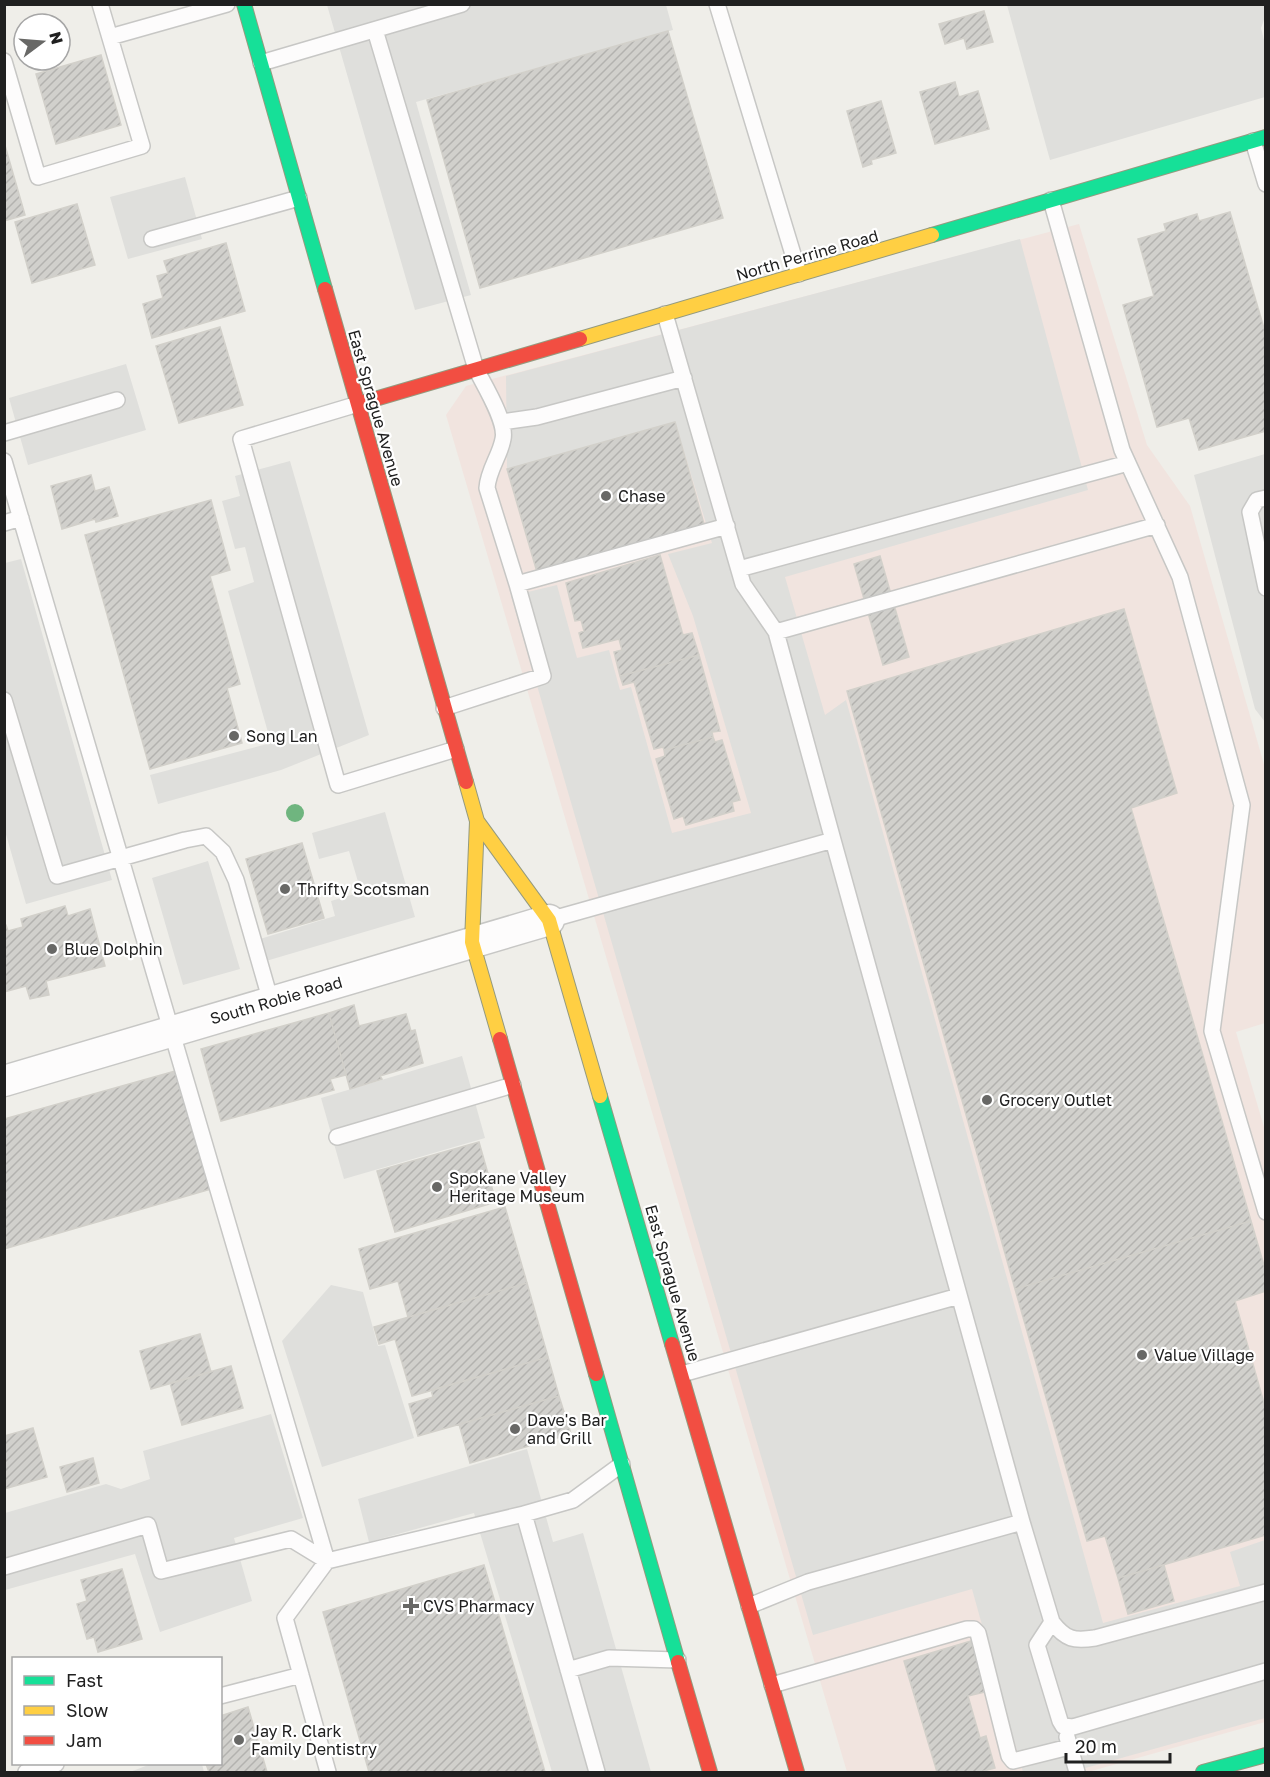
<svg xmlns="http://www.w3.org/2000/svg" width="1270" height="1777" font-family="'Golos Text',sans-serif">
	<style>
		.commercial { fill: #f1e4df }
		.parking { fill: #dfdfdc }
		.building { fill: url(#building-hatch); stroke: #d2d0ca; stroke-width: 1.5 }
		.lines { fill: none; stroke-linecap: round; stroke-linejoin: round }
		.lane-casing { stroke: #c7c7c5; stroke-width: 18 }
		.street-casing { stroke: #c7c7c5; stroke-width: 33 }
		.fast-casing { stroke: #949a7f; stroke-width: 16 }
		.slow-casing { stroke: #949a7f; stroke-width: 16 }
		.jam-casing { stroke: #949a7f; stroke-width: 16 }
		.lane { stroke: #fdfcfc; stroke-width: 15 }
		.street { stroke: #fdfcfc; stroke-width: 30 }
		.fast { stroke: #16e098; stroke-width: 14 }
		.slow { stroke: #ffcf43; stroke-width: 14 }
		.jam { stroke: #f24e42; stroke-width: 14 }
		.tree { fill: #6fb57f }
		.poi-dot { fill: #686866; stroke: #fff; stroke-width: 2 }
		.labels { text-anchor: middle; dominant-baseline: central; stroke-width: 4.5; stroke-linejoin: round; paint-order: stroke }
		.street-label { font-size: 16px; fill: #202020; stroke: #fff }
		.poi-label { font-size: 16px; fill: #202020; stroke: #fff; text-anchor: start }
	</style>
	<defs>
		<pattern id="building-hatch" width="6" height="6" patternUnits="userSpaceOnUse" patternTransform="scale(1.5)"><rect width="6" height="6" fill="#d1d0cc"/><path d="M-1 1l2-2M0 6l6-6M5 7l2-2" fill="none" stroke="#b3b2af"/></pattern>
	</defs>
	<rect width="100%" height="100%" fill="#efeee9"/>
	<!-- commercial -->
	<path class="commercial" d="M1079 224 1147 445 1190 506 1265 768V1023L1236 1032 1266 1134 1265 1722 1088 1772H847L446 415 466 386Z"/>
	<!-- parking -->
	<path class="parking" d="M327 5H666L673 30 416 102 471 295 415 310Z
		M1007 5H1265V17L1261 28 1265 44V97L1050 160Z
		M185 177 202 239 128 259 110 197Z
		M1020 239 1088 490 785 577 825 715 846 700 1103 1623 1240 1586 1230 1552 1265 1540V1718L1071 1772H1023L972 1589 813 1635 511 596 557 585 577 658 609 650 620 690 631 687 672 833 751 813 693 616 668 554 712 543 675 422 507 469 506 376Z
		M126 364 146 430 28 465 9 398Z
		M1265 454V722L1255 709 1194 475Z
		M290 461 369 735 281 770 158 804 150 775 271 743 228 591 254 582 245 547 235 549 222 501 240 496 235 476Z
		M21 559 112 880 26 904 5 831V563Z
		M385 812 415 917 266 961 260 939 335 916 331 901 361 892 349 851 319 859 312 833Z
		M208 861 240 969 183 985 152 878Z
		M462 1056 485 1138 344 1179 321 1098Z
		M331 1285 363 1292 378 1346 385 1345 414 1438 322 1467 282 1341Z
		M271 1414 303 1518 234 1538 252 1601 160 1632 135 1554 5 1590V1513L106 1484 121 1489 150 1479 143 1451Z
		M527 1449 553 1542 583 1533 651 1772H552L474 1513 369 1542 358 1499Z
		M151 1764H202L204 1772H130Z"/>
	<!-- building -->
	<path class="building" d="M984 11 993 42 967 49 964 38 945 44 939 24Z
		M668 31 723 218 480 288 427 100Z
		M101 55 121 125 56 144 36 74Z
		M955 82 959 97 978 91 989 129 935 144 920 92Z
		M881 101 896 153 871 160 872 164 863 167 847 111Z
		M4 142 25 215 4 221Z
		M77 204 95 265 32 283 15 222Z
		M1230 212 1266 335V431L1199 450 1189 418 1157 427 1123 305 1154 296 1138 239 1166 231 1164 224 1197 214 1199 221Z
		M226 243 245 311 152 338 143 304 163 298 157 276 168 273 164 261Z
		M220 327 243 405 179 423 156 346Z
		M675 422 704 524 537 572 507 469Z
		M91 475 95 491 109 487 118 516 96 522 95 519 62 529 51 486Z
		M211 500 230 570 210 576 240 684 227 688 242 743 150 769 85 535Z
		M660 555 683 635 692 633 699 655 620 676 614 652 622 650 619 639 583 648 579 633 584 631 581 620 575 621 566 583Z
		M880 556 909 657 883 665 854 564Z
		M1124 609 1177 793 1131 808 1251 1221 1015 1289 847 691Z
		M699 655 720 731 712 732 713 737 664 750 663 747 654 749 634 682 623 685 620 676Z
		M713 737 715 742 722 740 740 800 732 802 734 811 686 825 683 816 674 819 656 759 665 756 664 750Z
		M302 843 324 918 268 934 246 859Z
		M65 906 68 916 90 909 105 966 46 981 49 995 30 999 26 986 4 992V925H6L8 931 23 927 21 919Z
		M354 1005 359 1026 406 1014 411 1031 415 1030 423 1063 380 1076 382 1079 350 1089 329 1013Z
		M329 1013 346 1075 330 1079 334 1090 221 1121 201 1049Z
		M179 1070 211 1189 4 1249V1119Z
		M479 1142 496 1202 395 1232 377 1171Z
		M505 1207 527 1283 408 1317 398 1281 370 1289 359 1249Z
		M1251 1221 1266 1272V1291L1235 1301 1266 1410V1535L1118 1578 1105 1536 1087 1541 1015 1289Z
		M527 1283 548 1357 412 1396 395 1339 379 1344 374 1327Z
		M200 1334 211 1372 151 1389 140 1351Z
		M548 1357 559 1396 418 1436 409 1404 433 1397 431 1390Z
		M231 1366 243 1408 182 1425 170 1383Z
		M559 1396 571 1434 470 1463 459 1424Z
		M33 1428 47 1477 4 1489V1436Z
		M93 1458 99 1483 67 1492 60 1467Z
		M484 1565 545 1772H369L323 1612Z
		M1164 1565 1174 1601 1128 1614 1118 1578Z
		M122 1569 142 1639 98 1652 94 1637 87 1639 77 1604 87 1601 81 1580Z
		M971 1641 985 1692 968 1696 980 1738 986 1736 995 1768 980 1772H937L904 1661Z
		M248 1707 267 1772H209L206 1764H220V1716Z"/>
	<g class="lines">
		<!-- lane casing -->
		<g class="lane-casing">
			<path id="lane" d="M717 4 799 274
				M375 30 476 369C484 385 507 422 503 439 500 456 488 470 487 488L517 584 727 526
				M110 37 227 4
				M4 61 38 177 142 146 100 4
				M261 63 462 4
				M1253 141 1266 184
				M1051 200 1122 450 1180 577 1242 805 1212 1031 1266 1212
				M152 239 299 198
				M665 314 743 584 776 632 833 840
				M358 404 241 439 338 785 456 749
				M502 422 537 417 684 378
				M4 433 117 400
				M4 461 327 1561
				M1266 498 1257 500 1250 512 1266 588
				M4 523 21 518
				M739 569 1128 463
				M776 632 1157 525
				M4 700 57 876 185 840 206 836 223 852 236 880 271 1002
				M444 708 543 676 517 584
				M549 920 833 840 1022 1522 1052 1622C1066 1640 1074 1641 1095 1638L1266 1592
				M337 1137 513 1085
				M682 1374 959 1296
				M4 1567 148 1525 161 1571 291 1539 327 1561
				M749 1606 808 1582 1022 1522
				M1052 1622 1037 1645 1060 1721 1063 1726 1073 1727 1266 1671
				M568 1670 609 1658 678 1660
				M772 1685 967 1629H974L978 1633 1009 1756 1013 1761 1069 1747
				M220 1696 301 1675
				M1067 1737 1077 1772
				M26 1772 56 1764
				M328 1772 285 1618 327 1561 524 1514
				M597 1772 524 1514 573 1500 622 1464"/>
		</g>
		<!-- street casing -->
		<g class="street-casing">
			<path id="street" d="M4 1081 549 920"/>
		</g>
		<!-- fast casing -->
		<g class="fast-casing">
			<path id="fast" d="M244 4 325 289
				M932 235 1266 137
				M600 1096 672 1344
				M596 1374 678 1662
				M1203 1772 1266 1755"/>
		</g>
		<!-- slow casing -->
		<g class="slow-casing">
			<path id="slow" d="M580 339 932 235
				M466 782 477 821 472 942 500 1039
				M477 821 549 920 600 1096"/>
		</g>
		<!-- jam casing -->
		<g class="jam-casing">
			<path id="jam" d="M325 289 466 782
				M358 404 580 339
				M500 1039 596 1374
				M672 1344 797 1772
				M678 1662 710 1772"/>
		</g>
		<!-- lane -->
		<use href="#lane" class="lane"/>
		<!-- street -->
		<use href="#street" class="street"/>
		<!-- fast -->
		<use href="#fast" class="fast"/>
		<!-- slow -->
		<use href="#slow" class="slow"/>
		<!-- jam -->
		<use href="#jam" class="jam"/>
	</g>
	<!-- trees -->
	<circle class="tree" cx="295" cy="813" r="9"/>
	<!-- markers -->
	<g class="poi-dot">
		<circle cx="606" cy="496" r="6"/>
		<circle cx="234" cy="736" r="6"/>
		<circle cx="285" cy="889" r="6"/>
		<circle cx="52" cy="949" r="6"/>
		<circle cx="987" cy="1100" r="6"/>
		<circle cx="437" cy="1187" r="6"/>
		<circle cx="1142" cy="1355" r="6"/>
		<circle cx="515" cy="1429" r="6"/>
		<path d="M408 1597h6v6h6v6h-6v6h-6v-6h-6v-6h6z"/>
		<circle cx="239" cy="1740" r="6"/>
	</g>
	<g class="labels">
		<!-- street labels -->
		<g class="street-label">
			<text transform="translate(807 255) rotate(-16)">North Perrine Road</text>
			<text transform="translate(376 408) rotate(74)">East Sprague Avenue</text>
			<text transform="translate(276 1000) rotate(-16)">South Robie Road</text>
			<text transform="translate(673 1283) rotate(74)">East Sprague Avenue</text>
		</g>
		<!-- poi labels -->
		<g class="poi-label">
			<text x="618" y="496">Chase</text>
			<text x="246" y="736">Song Lan</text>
			<text x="297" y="889">Thrifty Scotsman</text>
			<text x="64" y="949">Blue Dolphin</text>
			<text x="999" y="1100">Grocery Outlet</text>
			<text x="449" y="1178">Spokane Valley<tspan x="449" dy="18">Heritage Museum</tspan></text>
			<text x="1154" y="1355">Value Village</text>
			<text x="527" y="1420">Dave's Bar<tspan x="527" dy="18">and Grill</tspan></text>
			<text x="423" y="1606">CVS Pharmacy</text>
			<text x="251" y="1731">Jay R. Clark<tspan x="251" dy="18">Family Dentistry</tspan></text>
		</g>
	</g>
	<!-- border -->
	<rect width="1270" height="1777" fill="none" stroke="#202020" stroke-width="12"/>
	<!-- legend -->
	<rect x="12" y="1657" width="210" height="108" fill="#ffffff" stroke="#a6a6a6" stroke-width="1.5"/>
	<rect x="24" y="1676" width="30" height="9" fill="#16e098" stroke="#a6a6a6" stroke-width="1.5"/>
	<text x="66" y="1687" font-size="18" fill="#202020">Fast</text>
	<rect x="24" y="1706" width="30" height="9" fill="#ffcf43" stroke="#a6a6a6" stroke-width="1.5"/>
	<text x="66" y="1717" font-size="18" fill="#202020">Slow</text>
	<rect x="24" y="1736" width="30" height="9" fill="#f24e42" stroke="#a6a6a6" stroke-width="1.5"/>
	<text x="66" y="1747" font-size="18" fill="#202020">Jam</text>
	<!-- north arrow -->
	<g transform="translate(42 42) rotate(74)"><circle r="28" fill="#ffffff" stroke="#a6a6a6" stroke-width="1.5"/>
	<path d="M0-4.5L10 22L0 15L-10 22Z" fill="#686866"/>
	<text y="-9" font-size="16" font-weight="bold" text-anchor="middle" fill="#202020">N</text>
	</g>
	<!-- scale -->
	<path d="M1066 1753v9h104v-9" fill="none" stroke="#202020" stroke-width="3"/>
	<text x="1075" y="1753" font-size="18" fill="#202020" stroke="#ffffff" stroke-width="4.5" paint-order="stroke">20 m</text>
</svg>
